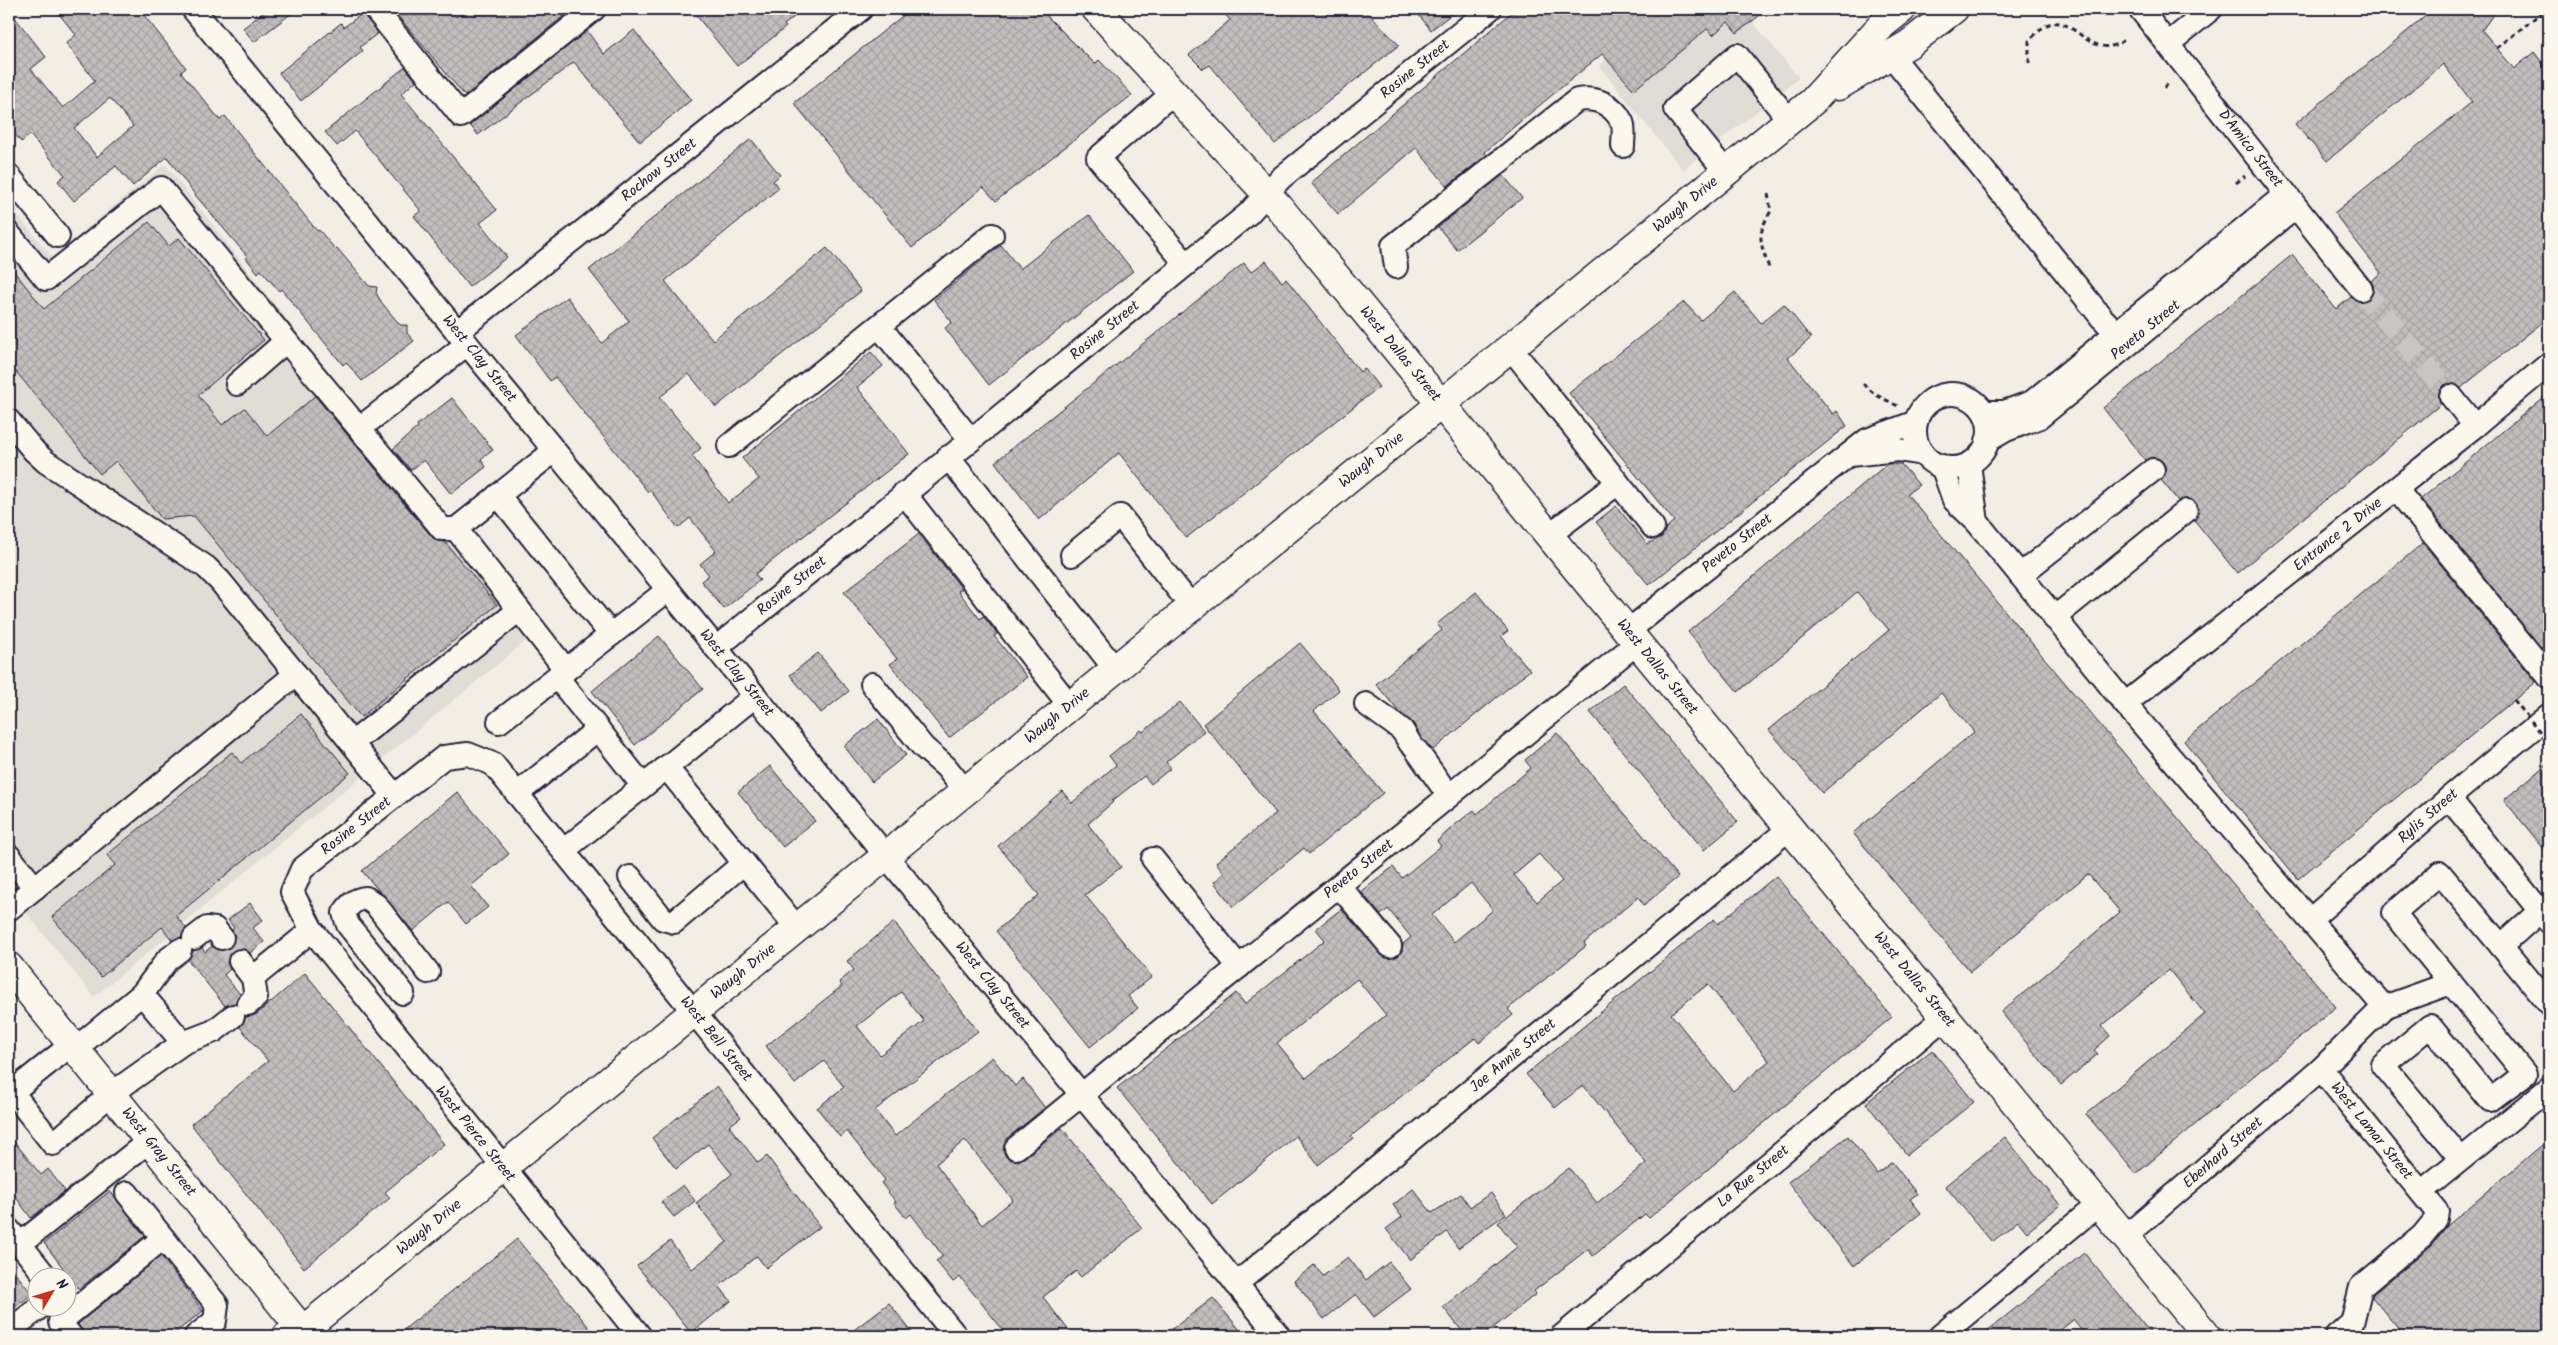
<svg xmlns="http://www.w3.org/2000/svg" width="2558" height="1345" font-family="Kalam,sans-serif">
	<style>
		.built { fill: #e0dcd6 }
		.building { fill: url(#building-cross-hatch); stroke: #22223b; fill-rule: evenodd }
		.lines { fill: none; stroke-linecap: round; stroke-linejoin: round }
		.minor-tunnel { stroke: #c8c5c3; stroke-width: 22; stroke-dasharray: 22 11; stroke-linecap: butt }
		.minor-casing { stroke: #22223b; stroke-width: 26 }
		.major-casing { stroke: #22223b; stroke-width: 31 }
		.path { stroke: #22223b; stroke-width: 3; stroke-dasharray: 5 4; stroke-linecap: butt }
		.minor { stroke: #fbf7ec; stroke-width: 22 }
		.major { stroke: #fbf7ec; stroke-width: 28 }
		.path-bridge { stroke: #22223b; stroke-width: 3; stroke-dasharray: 5 4; stroke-linecap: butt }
		.labels { text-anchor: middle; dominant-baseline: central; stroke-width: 4; stroke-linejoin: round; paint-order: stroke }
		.street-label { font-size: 15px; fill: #22223b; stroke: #fbf7ec }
	</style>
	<defs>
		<pattern id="building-cross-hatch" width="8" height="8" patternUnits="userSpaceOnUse" patternTransform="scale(1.25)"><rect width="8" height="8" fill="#c2bebe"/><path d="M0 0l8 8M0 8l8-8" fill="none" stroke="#a6a3a4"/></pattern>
	</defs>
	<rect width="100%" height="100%" fill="#f2eee5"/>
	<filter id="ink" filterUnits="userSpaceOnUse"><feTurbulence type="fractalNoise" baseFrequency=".02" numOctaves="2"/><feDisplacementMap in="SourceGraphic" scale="10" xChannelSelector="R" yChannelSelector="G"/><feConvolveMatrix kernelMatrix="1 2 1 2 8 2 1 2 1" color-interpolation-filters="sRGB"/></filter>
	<g filter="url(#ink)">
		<!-- built -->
		<path class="built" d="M1670 9H1742L1799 78 1683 170 1599 66Z
			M165 164 533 635 94 997 9 891V205L52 257Z"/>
		<!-- building -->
		<path class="building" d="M55 9H139L186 68 181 72 220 120 225 116 317 231 319 230 335 249 337 248 369 286 377 287 376 293 382 303 400 325H407V333L414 341 362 381 346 362 343 365 281 289 279 291 261 270 258 273 246 258 247 256 196 196 167 157 133 186 116 166 74 201 58 181 65 175 30 135 21 142 9 126V10L46 57 31 69 63 108 95 81 66 43 76 35ZM110 98 133 126 97 157 74 128Z
			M268 9H297L254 42 243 28Z
			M392 9H449L456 17 466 9 571 10 465 96Z
			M691 9H804L784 25 786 27 737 66Z
			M911 9H1040L1095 64 1099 60 1132 95 996 201 983 187 912 248 794 103Z
			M1220 9H1364L1399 45 1275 144 1210 65 1203 69 1189 55 1230 20Z
			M1414 9H1458L1431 30Z
			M1516 9H1768L1737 33 1728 22 1713 35 1707 29 1634 90 1602 54 1523 119 1485 152 1487 155 1447 186 1416 148 1338 214 1311 183Z
			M2434 9H2497L2482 30 2514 69 2534 52 2549 71V317L2461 388 2450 383 2442 386 2438 397 2441 404 2237 573 2195 521 2199 509 2196 503 2190 499 2178 501 2161 480 2166 469 2163 462 2152 457 2145 460 2103 408 2292 255 2336 309 2351 297 2362 302 2369 299 2374 288 2371 281 2381 273 2334 213 2472 102 2443 64 2327 161 2295 124Z
			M363 13 378 33 360 47 363 51 301 101 279 73 341 23 344 27Z
			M634 30 691 100 640 142 574 62 478 135 470 125 587 31 604 54Z
			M405 67 416 81 401 94 497 210 480 223 507 257 469 287 414 216 421 211 355 131 337 146 325 132Z
			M751 139 780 175 773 181 779 188 665 281 713 340 827 248 861 291 716 407 689 374 660 397 701 448 692 456 728 503 759 479 742 458 871 352 883 366 857 387 909 454 755 574 760 580 724 609 701 581 709 575 700 564 716 551 690 518 678 528 650 490 648 492 555 377 550 381 516 335 567 297 602 343 629 321 589 270Z
			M1503 175 1522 198 1457 250 1438 227Z
			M1089 215 1133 271 989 385 945 328 952 322 934 300 1001 245 1020 269Z
			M149 222 169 246 179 238 264 340 198 395 222 425 245 408 267 436 315 396 432 537 437 541 445 542 497 605 361 717 194 516 162 519 116 461 100 474 9 363V265L44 309Z
			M1266 261 1282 282 1286 279 1360 372 1364 368 1379 387 1186 538 1119 453 1039 520 995 462 1244 263 1251 272Z
			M1735 292 1761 323 1784 304 1811 338 1788 358 1833 414 1837 411 1847 426 1649 585 1596 522 1616 506 1647 544 1662 537 1666 528 1674 521 1569 393 1684 302 1701 320Z
			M2549 393V657L2421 499Z
			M452 398 493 450 481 459 486 467 451 494 424 460 411 470 393 449 418 427 417 425Z
			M1887 464H1901L1919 485 1907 494 2336 1007 2136 1174 2086 1114 2205 1014 2169 970 2102 1026 2110 1036 2094 1050 2098 1054 2061 1085 2001 1012 2120 912 2088 874 1970 972 1853 833 1974 732 1941 693 1822 793 1769 730 1889 630 1857 592 1738 692 1688 632Z
			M919 534 962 589 958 591 980 619 983 616 997 634 994 636 1027 677 949 738 890 664 897 659 844 592Z
			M2423 543 2536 682 2298 879 2184 741Z
			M1476 592 1508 631 1501 636 1530 670 1433 750 1422 739 1413 723 1399 712 1376 684 1442 630 1437 624Z
			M659 636 703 689 635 745 592 691Z
			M1300 643 1339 690 1314 711 1383 793 1309 854 1304 848 1233 907 1214 882 1224 873 1216 862 1276 813 1203 724Z
			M818 653 849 691 821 713 790 675Z
			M1623 684 1738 822 1704 850 1590 712Z
			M1180 702 1204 731 1166 762 1171 768 1151 784 1144 776 1112 801 1113 802 1088 824 1121 867 1085 895 1152 977 1128 996 1138 1008 1090 1047 996 931 1039 895 998 846 1062 791 1072 803 1116 765 1109 756 1141 730 1143 732Z
			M301 714 350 773 176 916 186 928 181 937 172 940 162 927 101 977 52 917 115 865 107 855 232 752 241 763Z
			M878 719 906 755 872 782 844 746Z
			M1557 733 1678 877 1644 905 1638 897 1584 943 1586 946 1508 1009 1513 1015 1479 1043 1475 1038 1351 1136 1353 1138 1318 1165 1296 1136 1212 1204 1117 1088 1236 993 1245 1004 1325 940 1316 929 1341 909 1385 958 1398 956 1402 951 1403 944 1411 937 1388 909 1381 915 1361 892 1393 867 1402 878 1441 846 1437 841 1456 824 1474 810 1477 814 1531 768 1525 760ZM1539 854 1562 881 1537 902 1514 875ZM1471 883 1493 910 1454 942 1432 915ZM1357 979 1386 1015 1306 1078 1277 1043Z
			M2549 762V855L2504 800Z
			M770 766 815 821 783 847 738 792Z
			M457 792 509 854 471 886 488 907 466 924 448 902 413 931 362 871Z
			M1776 876 1892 1017 1649 1218 1645 1214 1593 1256 1588 1249 1534 1291 1536 1294 1483 1336H1466L1443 1307 1517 1247 1498 1223 1569 1168 1597 1203 1646 1163 1583 1085 1555 1108 1526 1074 1714 919 1718 924ZM1708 984 1769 1061 1733 1091 1671 1014Z
			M250 903 263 920 253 928 264 942 250 953 239 948 228 956 227 963 230 969 224 975 240 994 235 1003 225 1006 188 960 193 951 202 948 205 952 212 946 223 951 230 948 235 937 232 930 234 928 228 920Z
			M894 922 978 1031 875 1110 895 1136 992 1057 1015 1086 1023 1079 1045 1108 1007 1138 1003 1150 1006 1157 1018 1161 1024 1158 1062 1128 1142 1228 1081 1277 1076 1271 1043 1297 1073 1336H1008L960 1277 953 1282 936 1261 943 1256 911 1214 906 1218 894 1203 896 1202 881 1183 885 1180 847 1131 840 1137 817 1108 844 1087 824 1061 795 1084 766 1046 842 986 839 982 854 970 847 961ZM901 992 924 1021 880 1055 857 1026ZM965 1140 1013 1200 982 1225 936 1164Z
			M305 973 444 1144 385 1192 390 1198 304 1268 191 1124 268 1061 240 1027 246 1017 257 1014Z
			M1932 1050 1974 1102 1907 1155 1866 1103Z
			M717 1086 741 1117 729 1126 758 1163 767 1156 820 1227 766 1268 757 1256 719 1286 731 1301 691 1333 637 1266 670 1241 692 1269 727 1242 696 1203 732 1174 708 1144 676 1169 652 1138Z
			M9 1135 41 1175 48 1169 65 1191 31 1218 9 1188Z
			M1848 1136 1877 1174 1892 1162 1917 1194 1910 1199 1921 1213 1854 1266 1788 1182Z
			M2005 1137 2060 1205 2027 1232 2018 1221 1992 1242 1945 1186Z
			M2549 1139V1336H2404L2372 1297 2373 1294 2431 1246 2447 1226Z
			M683 1185 695 1201 674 1217 661 1202Z
			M1413 1189 1432 1213 1461 1194 1470 1207 1491 1193 1506 1214 1458 1248 1447 1232 1410 1260 1386 1229 1402 1217 1393 1205Z
			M110 1191 145 1236 79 1289 44 1243Z
			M517 1239 596 1336H396Z
			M2084 1253 2153 1336H2086L2073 1320 2053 1336H1981Z
			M161 1256 203 1311 171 1336H84L78 1324Z
			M1348 1257 1366 1280 1389 1262 1411 1289 1374 1317 1356 1294 1324 1319 1294 1281 1314 1265 1323 1276Z
			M9 1265 32 1294 9 1312Z
			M1213 1298 1245 1336H1163Z
			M889 1303 915 1336H846Z"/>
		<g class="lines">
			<!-- minor-tunnel -->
			<path class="minor-tunnel" d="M2361 289 2451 396
				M222 938 240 961"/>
			<!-- minor casing -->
			<g class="minor-casing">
				<g id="minor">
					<path id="s1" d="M193 9 1279 1336"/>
					<path d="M375 9 461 116 594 9"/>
					<path id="s2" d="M2140 9 2361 289"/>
					<path d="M2168 44 2211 9"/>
					<path d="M1891 55 2102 318 2116 332"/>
					<path d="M1174 92 1098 158 1186 264"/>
					<path d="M1726 172 1675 109 1737 55 1789 120"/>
					<path d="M9 176 58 236"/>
					<path d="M9 234 46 279 161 188C253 303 349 415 442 529H456L566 670"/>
					<path d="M1396 267 1393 246 1577 100C1596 97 1613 104 1622 122 1625 128 1623 139 1623 146"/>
					<path d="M879 326 970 439"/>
					<path id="s3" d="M457 332 861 9"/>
					<path d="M1510 347 1653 527"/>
					<path d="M237 384 286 341"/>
					<circle cx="1952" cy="431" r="37"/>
					<path d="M2451 396 2475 426"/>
					<path d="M1984 412H2004L2032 402 2286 194"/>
					<path d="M9 421 34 451 46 462 206 567 220 581 394 795"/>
					<path d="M360 428 467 344"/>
					<path id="s4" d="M1987 441 2006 430 2040 417 2296 207"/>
					<path d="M729 446 992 235"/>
					<path d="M1850 455 1898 450 1923 454"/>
					<path d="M948 457 1115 669"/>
					<path d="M1969 464 1977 522"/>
					<path d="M1942 466 1954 500 1977 522 2125 704 2384 1007 2321 1069 2125 1237"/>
					<path d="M2396 489 2549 677"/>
					<path d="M904 493 1070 706"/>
					<path d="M498 495 611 635"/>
					<path d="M456 529 554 451"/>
					<path d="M1549 535 1618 483"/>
					<path d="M1072 555 1120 516 1192 607"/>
					<path d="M2020 575 2153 470"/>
					<path d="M2054 618 2186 511"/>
					<path id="s5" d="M1628 631 1867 440 1916 422"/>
					<path id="s6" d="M716 648 1248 214 1281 178 1490 9"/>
					<path d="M557 677 643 786"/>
					<path d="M872 684 923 747 946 767 965 791"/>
					<path d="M1366 704 1402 730 1410 743"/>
					<path id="s7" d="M2125 704 2475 426 2549 364"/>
					<path d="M499 722 668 590"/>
					<path d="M352 743 519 610"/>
					<path d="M1417 751 1449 796"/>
					<path d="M666 767 797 928"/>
					<path d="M517 794 598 729"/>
					<path d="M2449 798 2549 922"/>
					<path d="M563 851 755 696"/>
					<path d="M9 856 35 888"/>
					<path d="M1153 859 1239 967"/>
					<path d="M630 877 663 919 674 922 744 863"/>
					<path d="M1339 886 1390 946"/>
					<path d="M9 909 296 674"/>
					<path d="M2540 911 2501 946 2549 1004"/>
					<path id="s8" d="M2311 919 2449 798 2549 715"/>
					<path d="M194 938 207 928 215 929 222 938"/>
					<path d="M240 961 253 978 256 997 248 1004"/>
					<path d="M253 978 312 930"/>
					<path d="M403 993 348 925 344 913C350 904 355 899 366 898L376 905 428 972"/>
					<path d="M142 994 183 1043"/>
					<path d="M2384 1007 2451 983"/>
					<path d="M71 1045 12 1092 53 1144 111 1094 183 1043 214 1031 233 1016"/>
					<path d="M75 1049 142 994 167 960 180 950"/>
					<path id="s9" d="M2321 1069 2437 1212 2436 1219 2422 1236 2361 1287 2352 1323 2337 1336"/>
					<path id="s10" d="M1016 1148 1637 643"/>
					<path d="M2461 1159 2383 1065 2430 1026 2490 1100 2525 1074 2394 913 2440 873 2501 946"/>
					<path d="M2421 1192 2549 1088"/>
					<path d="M127 1193 217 1305 215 1321 196 1336"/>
					<path d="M9 1230 47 1278"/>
					<path d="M20 1244 149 1141"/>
					<path id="s11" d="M1236 1284 1790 828"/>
					<path d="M9 1331 39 1308"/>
					<path d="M71 1336 60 1322 163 1238"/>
					<path id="s12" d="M640 1336 312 930 292 892 302 869 444 757 468 754 493 764 956 1336"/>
					<path id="s13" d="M1562 1336 1945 1017"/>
					<path d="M1940 1336 2099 1204"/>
				</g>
			</g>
			<!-- major casing -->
			<g class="major-casing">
				<g id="major">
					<path id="s14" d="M1096 9 1279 207 2207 1336"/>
					<path d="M1838 86 1909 44 1954 9"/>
					<path id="s15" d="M9 967 307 1336"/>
					<path id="s16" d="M287 1336 302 1331 1726 172 1813 101 1883 24 1902 9"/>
				</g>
			</g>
			<!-- path -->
			<path class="path" d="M2497 48 2546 9
				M2029 63V41C2035 35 2041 27 2049 24 2075 14 2091 65 2126 39
				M2164 88 2170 82
				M2236 183 2245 176
				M1768 194 1771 211C1756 235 1760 242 1769 268
				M1863 384 1876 395 1898 406"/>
			<!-- minor -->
			<use href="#minor" class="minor"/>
			<!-- major -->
			<use href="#major" class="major"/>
			<!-- path-bridge -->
			<path class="path-bridge" d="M2514 700 2549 743"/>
		</g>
	</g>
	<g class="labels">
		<!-- street labels -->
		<g class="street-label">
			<text stroke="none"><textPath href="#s6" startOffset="908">Rosine Street</textPath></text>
			<text stroke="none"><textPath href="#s2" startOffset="178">D'Amico Street</textPath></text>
			<text stroke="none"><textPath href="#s3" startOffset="259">Rochow Street</textPath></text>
			<text stroke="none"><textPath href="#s16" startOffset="1800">Waugh Drive</textPath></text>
			<text stroke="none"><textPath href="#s6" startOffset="502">Rosine Street</textPath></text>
			<text stroke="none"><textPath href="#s4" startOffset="195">Peveto Street</textPath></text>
			<text stroke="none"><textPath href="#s14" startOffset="460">West Dallas Street</textPath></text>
			<text stroke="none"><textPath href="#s1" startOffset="452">West Clay Street</textPath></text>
			<text stroke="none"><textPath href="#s16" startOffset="1395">Waugh Drive</textPath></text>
			<text stroke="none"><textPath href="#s7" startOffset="272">Entrance 2 Drive</textPath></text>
			<text stroke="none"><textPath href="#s5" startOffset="140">Peveto Street</textPath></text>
			<text stroke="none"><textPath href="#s6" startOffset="98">Rosine Street</textPath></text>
			<text stroke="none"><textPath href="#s14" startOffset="865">West Dallas Street</textPath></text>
			<text stroke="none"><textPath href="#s1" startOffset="858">West Clay Street</textPath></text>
			<text stroke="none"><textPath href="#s16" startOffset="990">Waugh Drive</textPath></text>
			<text stroke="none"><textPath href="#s8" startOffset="156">Rylis Street</textPath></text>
			<text stroke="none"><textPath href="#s12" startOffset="659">Rosine Street</textPath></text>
			<text stroke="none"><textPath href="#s10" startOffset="442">Peveto Street</textPath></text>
			<text stroke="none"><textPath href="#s16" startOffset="585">Waugh Drive</textPath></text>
			<text stroke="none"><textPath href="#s14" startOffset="1270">West Dallas Street</textPath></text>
			<text stroke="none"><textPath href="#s1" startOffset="1262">West Clay Street</textPath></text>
			<text stroke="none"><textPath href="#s12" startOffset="1176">West Bell Street</textPath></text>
			<text stroke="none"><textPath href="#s11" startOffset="359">Joe Annie Street</textPath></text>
			<text stroke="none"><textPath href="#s9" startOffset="80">West Lamar Street</textPath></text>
			<text transform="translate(475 1134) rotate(51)">West Pierce Street</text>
			<text stroke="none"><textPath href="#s15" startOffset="238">West Gray Street</textPath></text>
			<text transform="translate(2223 1153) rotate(-41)">Eberhard Street</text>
			<text stroke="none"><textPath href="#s13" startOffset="249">La Rue Street</textPath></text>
			<text stroke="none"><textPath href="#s16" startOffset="180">Waugh Drive</textPath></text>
		</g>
	</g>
	<!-- margin -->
	<rect width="2558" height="1345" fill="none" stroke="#fbf7ec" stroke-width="30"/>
	<rect x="15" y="15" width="2528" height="1315" fill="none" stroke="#22223b" stroke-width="2" filter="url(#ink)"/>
	<!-- north arrow -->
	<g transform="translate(52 1292) rotate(52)"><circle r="24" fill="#fbf7ec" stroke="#a4a2a5"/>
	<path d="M0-4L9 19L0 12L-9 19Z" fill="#c8321e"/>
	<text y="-8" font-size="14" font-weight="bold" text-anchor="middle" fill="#22223b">N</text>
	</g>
</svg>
